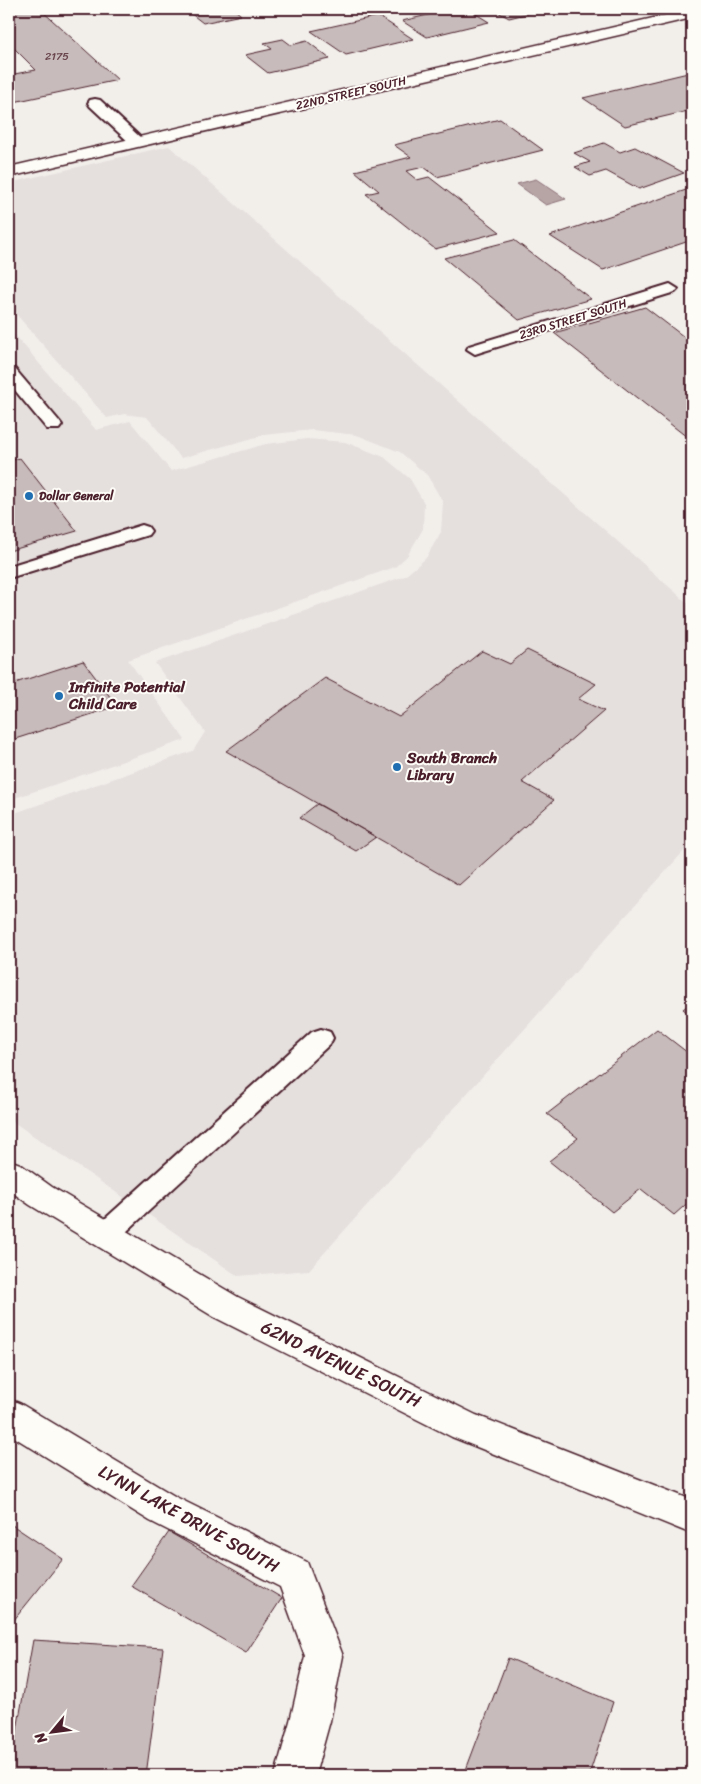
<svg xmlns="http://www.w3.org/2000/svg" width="701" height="1784" font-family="Sriracha,sans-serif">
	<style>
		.built { fill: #e5dfdd }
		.water { fill: #b7a5a6; stroke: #8b6f75 }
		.building { fill: #c8bbbb; stroke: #4a1f2b }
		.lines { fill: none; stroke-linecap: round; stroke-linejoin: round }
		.service-casing { stroke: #4a1f2b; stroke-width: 4 }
		.minor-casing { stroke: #4a1f2b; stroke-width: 3 }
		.tertiary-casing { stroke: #4a1f2b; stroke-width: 3 }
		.service { fill: #fdfcf7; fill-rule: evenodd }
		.minor { fill: #fdfcf7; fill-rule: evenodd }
		.tertiary { fill: #fdfcf7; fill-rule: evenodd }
		.poi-dot { fill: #1f6fb2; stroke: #fdfcf7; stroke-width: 2 }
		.labels { text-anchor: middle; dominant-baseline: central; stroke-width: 4; stroke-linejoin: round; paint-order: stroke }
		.far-number-label { font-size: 11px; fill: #6a464f }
		.far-street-label { font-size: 12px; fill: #4a1f2b; stroke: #fdfcf7 }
		.far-poi-label { font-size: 12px; font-weight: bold; fill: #4a1f2b; stroke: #fdfcf7; text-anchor: start }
		.poi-label { font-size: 15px; font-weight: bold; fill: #4a1f2b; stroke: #fdfcf7; text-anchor: start }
		.near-street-label { font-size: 18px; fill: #4a1f2b; stroke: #fdfcf7 }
	</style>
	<rect width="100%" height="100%" fill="#f2efeb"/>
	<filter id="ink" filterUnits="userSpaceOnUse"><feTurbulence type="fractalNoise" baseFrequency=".02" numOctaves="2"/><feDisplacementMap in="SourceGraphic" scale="10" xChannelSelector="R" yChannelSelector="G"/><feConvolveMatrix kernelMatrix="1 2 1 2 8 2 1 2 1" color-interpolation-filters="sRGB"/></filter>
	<g filter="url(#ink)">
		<!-- built -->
		<path class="built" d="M169 146 692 607V842L309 1270 238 1276 9 1119V815L193 751 205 732 155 663 405 576 426 558 441 532 443 502 427 475 400 452 357 435 312 430 264 435 181 458 147 417 124 414 107 418 9 306V183Z
			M9 328 96 430 130 421 171 471 266 444 307 439 345 442 384 457 410 479 424 503 423 529 407 556 395 567 128 660 185 740 9 800Z"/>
		<!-- water -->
		<path class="water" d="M536 179 566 199 546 205 517 184Z"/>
		<!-- building -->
		<path class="building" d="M9 9H40L118 80 9 103V75L36 70 9 43Z
			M185 9H234L241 15 203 23Z
			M454 9H468L489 22 427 37 402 21Z
			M492 9H547L509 18Z
			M378 16 413 39 346 55 311 31Z
			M283 39 291 45 307 41 330 59 268 73 245 55 272 49 264 43Z
			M692 72V110L625 126 583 98Z
			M500 119 543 150 437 177 424 167 406 171 417 180 429 177 500 232 435 249 366 194 379 191 355 171 411 157 394 145Z
			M604 143 620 152 635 147 684 173 639 189 606 171 590 176 575 167 590 162 574 153Z
			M692 188V240L603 270 550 236Z
			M514 240 591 299 519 320 444 258Z
			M645 307 692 343V441L554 333Z
			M20 458 77 531 9 551V461Z
			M527 650 596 684 578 699 604 711 522 782 554 800 459 885 226 751 325 678 399 717 482 651 510 664Z
			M83 661 117 706 9 741V685Z
			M317 804 346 820 376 837 356 851 299 818Z
			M692 1002V1016L683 1009Z
			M657 1029 688 1053 692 1049V1199L674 1215 641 1189 612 1212 549 1161 578 1138 547 1114Z
			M9 1523 63 1559 9 1626Z
			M169 1532 282 1598 246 1653 131 1586Z
			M33 1640 163 1648 146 1775H9Z
			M508 1658 613 1702 589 1775H464Z"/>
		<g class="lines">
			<!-- service casing -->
			<g class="service-casing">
				<path id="service" d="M95 99 100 100 142 139 144 142 142 145H132L90 106 88 103 90 100Z
					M670 284 678 289 675 292 481 352 475 354 467 349 469 346Z
					M9 368 15 369 59 421 62 425 59 429H47L9 383Z
					M142 525 148 527 151 531 148 535 9 578V566Z
					M321 1029 330 1032 333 1038 330 1044 114 1243 105 1246 96 1243 92 1235 96 1227 312 1032Z"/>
			</g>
			<!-- minor casing -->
			<g class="minor-casing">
				<path id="minor" d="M9 1399 21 1404 176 1497 307 1562 343 1656 330 1721 315 1775H275L290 1721 305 1656 280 1587 150 1521 9 1434Z"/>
			</g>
			<!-- tertiary casing -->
			<g class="tertiary-casing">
				<path id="tertiary" d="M692 9V18L9 177V167Z
					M9 1160 20 1164 52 1187 238 1297 476 1415 692 1500V1534L452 1437 214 1317 30 1205 9 1190Z"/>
			</g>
			<!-- service -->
			<use href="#service" class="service"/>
			<!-- minor -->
			<use href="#minor" class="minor"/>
			<!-- tertiary -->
			<use href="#tertiary" class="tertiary"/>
		</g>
	</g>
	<!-- markers -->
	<g class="poi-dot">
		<circle cx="29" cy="496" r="5"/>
		<circle cx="59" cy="696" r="5"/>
		<circle cx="397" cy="767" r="5"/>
	</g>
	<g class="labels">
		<!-- far-number labels -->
		<g class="far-number-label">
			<text x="57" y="56">2175</text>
		</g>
		<!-- far-street labels -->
		<g class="far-street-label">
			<text transform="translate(351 93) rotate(-13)">22ND STREET SOUTH</text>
			<text transform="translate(573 319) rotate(-17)">23RD STREET SOUTH</text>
		</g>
		<!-- far-poi labels -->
		<g class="far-poi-label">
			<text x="39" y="496">Dollar General</text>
		</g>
		<!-- poi labels -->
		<g class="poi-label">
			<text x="69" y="687">Infinite Potential<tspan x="69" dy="17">Child Care</tspan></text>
			<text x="407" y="758">South Branch<tspan x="407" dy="17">Library</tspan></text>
		</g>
		<!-- near-street labels -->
		<g class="near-street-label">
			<text transform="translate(341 1364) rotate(26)">62ND AVENUE SOUTH</text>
			<text transform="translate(189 1519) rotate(29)">LYNN LAKE DRIVE SOUTH</text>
		</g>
	</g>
	<!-- margin -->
	<rect width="701" height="1784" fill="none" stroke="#fdfcf7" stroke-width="30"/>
	<rect x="15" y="15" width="671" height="1754" fill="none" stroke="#4a1f2b" stroke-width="2" filter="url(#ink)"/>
	<!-- north arrow -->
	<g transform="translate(52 1732) rotate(241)" stroke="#fdfcf7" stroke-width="4" paint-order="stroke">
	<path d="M0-4L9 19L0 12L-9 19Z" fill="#4a1f2b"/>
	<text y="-8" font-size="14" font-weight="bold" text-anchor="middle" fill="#4a1f2b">N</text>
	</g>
</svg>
